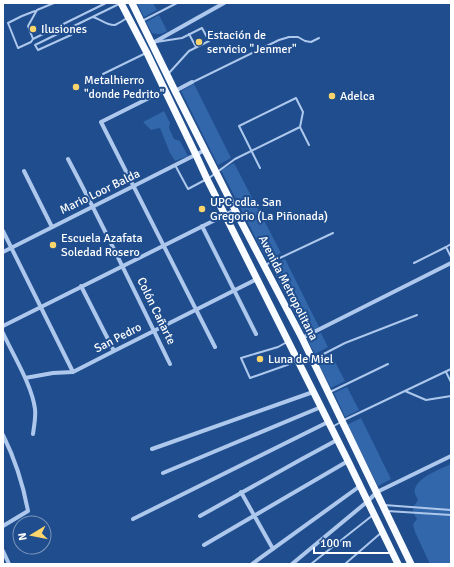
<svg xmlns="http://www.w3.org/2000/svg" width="454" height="567" font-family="Signika,sans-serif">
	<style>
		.green { fill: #3267ab }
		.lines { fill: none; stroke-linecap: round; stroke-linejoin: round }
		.service { stroke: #adc8ec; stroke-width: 2 }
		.minor { stroke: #adc8ec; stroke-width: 4 }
		.trunk { stroke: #f8fbff; stroke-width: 7 }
		.poi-dot { fill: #fbd46c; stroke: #1f4d8d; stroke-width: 1.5 }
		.labels { text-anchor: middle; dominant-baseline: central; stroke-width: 4; stroke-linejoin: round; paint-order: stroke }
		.poi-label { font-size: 12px; fill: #fff; stroke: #1f4d8d; text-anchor: start }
		.street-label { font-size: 12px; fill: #fff; stroke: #1f4d8d }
	</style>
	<rect width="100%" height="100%" fill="#1f4d8d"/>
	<!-- green -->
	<path class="green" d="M137 3H153L157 10 144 17Z
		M159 15 167 31C162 34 158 35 152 33L146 22Z
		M194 84 231 158 218 165 181 91Z
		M164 111 170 123 169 128 174 139 180 141 188 156 175 161 170 153 160 128 151 130 143 122Z
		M234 163 281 253 267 260 221 170Z
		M285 259 319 327 305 334 271 266Z
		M321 333 328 347 315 354 307 339Z
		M331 354 345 381 331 388 317 361Z
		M347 387 359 410 345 417 334 393Z
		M361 418 391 479 378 486 347 425Z
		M451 464V564H430L415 532 413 524 417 519C411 510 412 508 418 500 417 498 416 496 415 494 411 479 441 469 451 464Z"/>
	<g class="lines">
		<!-- service -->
		<path class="service" d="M54 3 37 10 28 26 33 39 106 3
			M93 17C100 19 108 26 115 25 119 23 124 20 127 18
			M142 21 177 3
			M75 26 71 35 38 50 35 45 119 4
			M189 34 196 47
			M33 39 31 42 18 48 8 23 22 16 35 11
			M156 42 182 38 202 28 209 41 189 51 169 73
			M103 74 146 53
			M193 82 279 40 289 37H298L305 41 311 42 319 38
			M300 127 309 145
			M175 165 188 189 205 180
			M209 178 235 159 300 127 303 112 296 98 239 126 260 168
			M446 247 451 244
			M414 263 446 247 451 257
			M265 265 333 233
			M287 342 278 347 241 358 250 378 287 365 296 361
			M314 359 345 343 417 315
			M446 372 451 382
			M405 391 426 400 451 396
			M330 392 388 364
			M344 420 451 369
			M332 427 341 422
			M384 505 451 510
			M387 511 451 515
			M311 564 373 515
			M345 564 382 532"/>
		<!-- minor -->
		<path class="minor" d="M151 44 224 3
			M165 90 101 122 215 347
			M175 91 192 82
			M68 159C104 227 137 296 170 364
			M24 171 52 227
			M202 226 256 334
			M3 231 73 372
			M3 252 205 150
			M81 286 114 351
			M3 326 235 210
			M3 333C13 355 32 385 35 409 36 417 34 426 33 434
			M302 338 451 263
			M25 378 53 373 73 372 114 351 257 279
			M3 435C15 459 23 484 28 511L3 526
			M152 449 313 392
			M163 473 321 407
			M241 492 273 549
			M200 516 300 460 337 440
			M133 519 328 422
			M204 545 348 461
			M3 551 9 564
			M252 564 360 486
			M292 564 368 501 377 492 451 456"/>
		<!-- trunk -->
		<path class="trunk" d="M121 3 147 53 196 155 207 179 348 461 398 564
			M132 3 175 91 235 210 302 338 411 564"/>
	</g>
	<!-- markers -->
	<g class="poi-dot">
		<circle cx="33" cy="29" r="4"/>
		<circle cx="199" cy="42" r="4"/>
		<circle cx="76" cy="87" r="4"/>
		<circle cx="332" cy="96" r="4"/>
		<circle cx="202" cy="209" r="4"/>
		<circle cx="53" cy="245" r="4"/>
		<circle cx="260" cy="359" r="4"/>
	</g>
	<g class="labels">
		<!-- poi labels -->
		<g class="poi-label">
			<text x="41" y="29">Ilusiones</text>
			<text x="207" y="35">Estación de<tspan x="207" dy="14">servicio "Jenmer"</tspan></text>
			<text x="84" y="80">Metalhierro<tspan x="84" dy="14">"donde Pedrito"</tspan></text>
			<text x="340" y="96">Adelca</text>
			<text x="210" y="202">UPC cdla. San<tspan x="210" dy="14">Gregorio (La Piñonada)</tspan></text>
			<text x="61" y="238">Escuela Azafata<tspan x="61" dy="14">Soledad Rosero</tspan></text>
			<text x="268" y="359">Luna de Miel</text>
		</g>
		<!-- street labels -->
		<g class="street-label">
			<text transform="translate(100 192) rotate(-26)">Mario Loor Balda</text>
			<text transform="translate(288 288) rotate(63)">Avenida Metropolitana</text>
			<text transform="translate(156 311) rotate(64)">Colón Cañarte</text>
			<text transform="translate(118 338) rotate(-27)">San Pedro</text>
		</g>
	</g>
	<!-- border -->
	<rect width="454" height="567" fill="none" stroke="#ffffff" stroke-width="8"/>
	<!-- north arrow -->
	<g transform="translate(32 535) rotate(260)"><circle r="19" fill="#1f4d8d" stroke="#7994bb"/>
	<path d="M0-3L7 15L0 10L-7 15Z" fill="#fbd46c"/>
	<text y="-6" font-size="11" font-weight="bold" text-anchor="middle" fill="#ffffff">N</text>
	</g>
	<!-- scale -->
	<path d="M314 547v6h77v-6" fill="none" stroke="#ffffff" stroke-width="2"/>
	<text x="320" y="547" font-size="12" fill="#ffffff" stroke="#1f4d8d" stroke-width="3" paint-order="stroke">100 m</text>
</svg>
